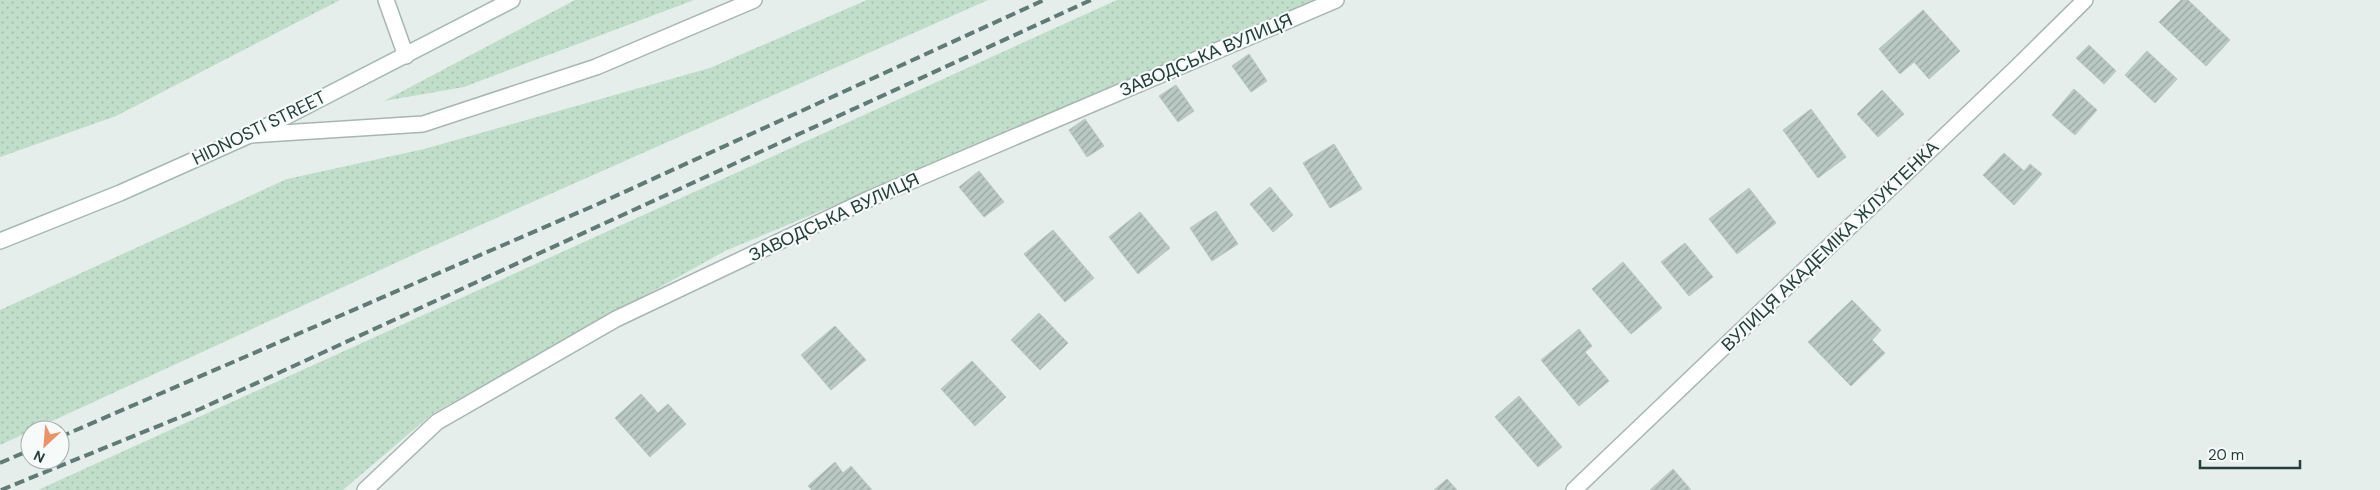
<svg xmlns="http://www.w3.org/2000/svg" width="2380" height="490" font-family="'DM Sans',sans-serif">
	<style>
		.grass { fill: url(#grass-dots) }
		.building { fill: url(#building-hatch); stroke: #b8c7c2 }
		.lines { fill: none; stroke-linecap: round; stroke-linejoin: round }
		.lane-casing { stroke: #a8b6b3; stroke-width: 18 }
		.street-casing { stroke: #a8b6b3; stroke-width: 18 }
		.secondary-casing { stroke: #a4b9b4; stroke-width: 18 }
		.lane { stroke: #fff; stroke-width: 15 }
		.street { stroke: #fff; stroke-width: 15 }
		.secondary { stroke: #fff; stroke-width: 15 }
		.rail { stroke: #607b76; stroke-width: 4; stroke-dasharray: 10 5; stroke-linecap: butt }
		.labels { text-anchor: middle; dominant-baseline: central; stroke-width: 4.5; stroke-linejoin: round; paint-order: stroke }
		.street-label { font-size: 18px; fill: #253f3b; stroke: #f6faf9 }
	</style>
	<defs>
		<pattern id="grass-dots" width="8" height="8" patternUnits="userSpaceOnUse" patternTransform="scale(1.25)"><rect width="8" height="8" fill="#c0deca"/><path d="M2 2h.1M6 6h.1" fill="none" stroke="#a5c0ae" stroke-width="1.8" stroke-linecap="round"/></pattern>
		<pattern id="building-hatch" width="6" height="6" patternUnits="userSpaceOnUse" patternTransform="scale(1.25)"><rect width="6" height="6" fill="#bbc9c4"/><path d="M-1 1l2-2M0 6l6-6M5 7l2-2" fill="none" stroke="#98a5a0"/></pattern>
	</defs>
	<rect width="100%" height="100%" fill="#e5eeeb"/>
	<!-- grass -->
	<path class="grass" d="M0 0H340L116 116 0 157Z
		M575 0H694L464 87 384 101Z
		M867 0H988L415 254 0 445V310L287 179 424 149 710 68Z
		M1117 0H1325L725 251 432 414 343 490H38Z"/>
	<!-- building -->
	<path class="building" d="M2181 0H2188L2230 40 2206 66 2159 22Z
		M1923 10 1960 51 1929 79 1914 62 1900 74 1879 49Z
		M2089 45 2116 71 2104 84 2076 58Z
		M2147 51 2177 79 2155 103 2125 75Z
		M1249 54 1267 81 1251 92 1232 66Z
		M1176 85 1194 111 1178 122 1159 96Z
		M2074 89 2097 110 2075 135 2052 115Z
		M1882 90 1904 114 1878 137 1857 114Z
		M1811 109 1846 157 1818 178 1783 130Z
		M1085 119 1104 146 1087 157 1069 130Z
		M1334 144 1362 189 1330 208 1303 163Z
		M2004 153 2024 171 2030 164 2042 174 2014 205 1983 175Z
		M979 171 1004 202 984 217 959 187Z
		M1270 187 1293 215 1273 232 1250 204Z
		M1749 188 1776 223 1737 254 1709 219Z
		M1216 211 1238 244 1212 261 1190 228Z
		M1140 212 1170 248 1138 274 1109 237Z
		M1053 230 1094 278 1065 302 1024 254Z
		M1685 243 1713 277 1689 296 1661 262Z
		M1623 262 1662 308 1631 334 1592 289Z
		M1852 300 1881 330 1872 340 1885 353 1851 386 1808 342Z
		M1039 313 1068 343 1040 370 1011 340Z
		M835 326 866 360 831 390 801 355Z
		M1579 329 1592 346 1585 352 1609 381 1579 406 1541 360Z
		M972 361 1006 397 975 426 941 389Z
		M641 394 658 413 668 404 686 424 650 457 615 418Z
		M1519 396 1562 447 1538 467 1495 417Z
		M835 462 843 473 851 466 872 490H812L808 486Z
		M1673 469 1691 490H1650Z
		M1447 479 1457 490H1434Z"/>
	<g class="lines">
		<!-- lane casing -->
		<g class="lane-casing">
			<path id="lane" d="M386 0 406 56
				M250 135 423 124 596 67 754 0"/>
		</g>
		<!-- street casing -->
		<g class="street-casing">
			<path id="street" d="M365 490 437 422 616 319 869 199 1336 0
				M1574 490 2014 70 2085 0"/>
		</g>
		<!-- secondary casing -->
		<g class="secondary-casing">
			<path id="secondary" d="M0 241 120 193 250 135 512 0"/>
		</g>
		<!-- lane -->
		<use href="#lane" class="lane"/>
		<!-- street -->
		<use href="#street" class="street"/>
		<!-- secondary -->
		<use href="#secondary" class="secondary"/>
		<!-- rail -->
		<path class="rail" d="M60 437 598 204 1044 0
			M0 463 30 450
			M1 490 200 409 1091 0"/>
	</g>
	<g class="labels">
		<!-- street labels -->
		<g class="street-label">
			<text transform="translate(1206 55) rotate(-23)">ЗАВОДСЬКА ВУЛИЦЯ</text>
			<text transform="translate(259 128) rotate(-26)">HIDNOSTI STREET</text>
			<text transform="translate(834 217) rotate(-25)">ЗАВОДСЬКА ВУЛИЦЯ</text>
			<text transform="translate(1830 246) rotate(-44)">ВУЛИЦЯ АКАДЕМІКА ЖЛУКТЕНКА</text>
		</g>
	</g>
	<!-- north arrow -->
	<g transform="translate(45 445) rotate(206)"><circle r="24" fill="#f6faf9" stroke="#a2afad"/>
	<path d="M0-4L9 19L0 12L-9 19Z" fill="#ec9265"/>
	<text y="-8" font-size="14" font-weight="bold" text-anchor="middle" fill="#253f3b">N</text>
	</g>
	<!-- scale -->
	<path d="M2200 460v8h100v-8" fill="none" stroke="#253f3b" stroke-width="2.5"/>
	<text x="2208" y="460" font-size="15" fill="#253f3b" stroke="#f6faf9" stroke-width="4" paint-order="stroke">20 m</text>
</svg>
